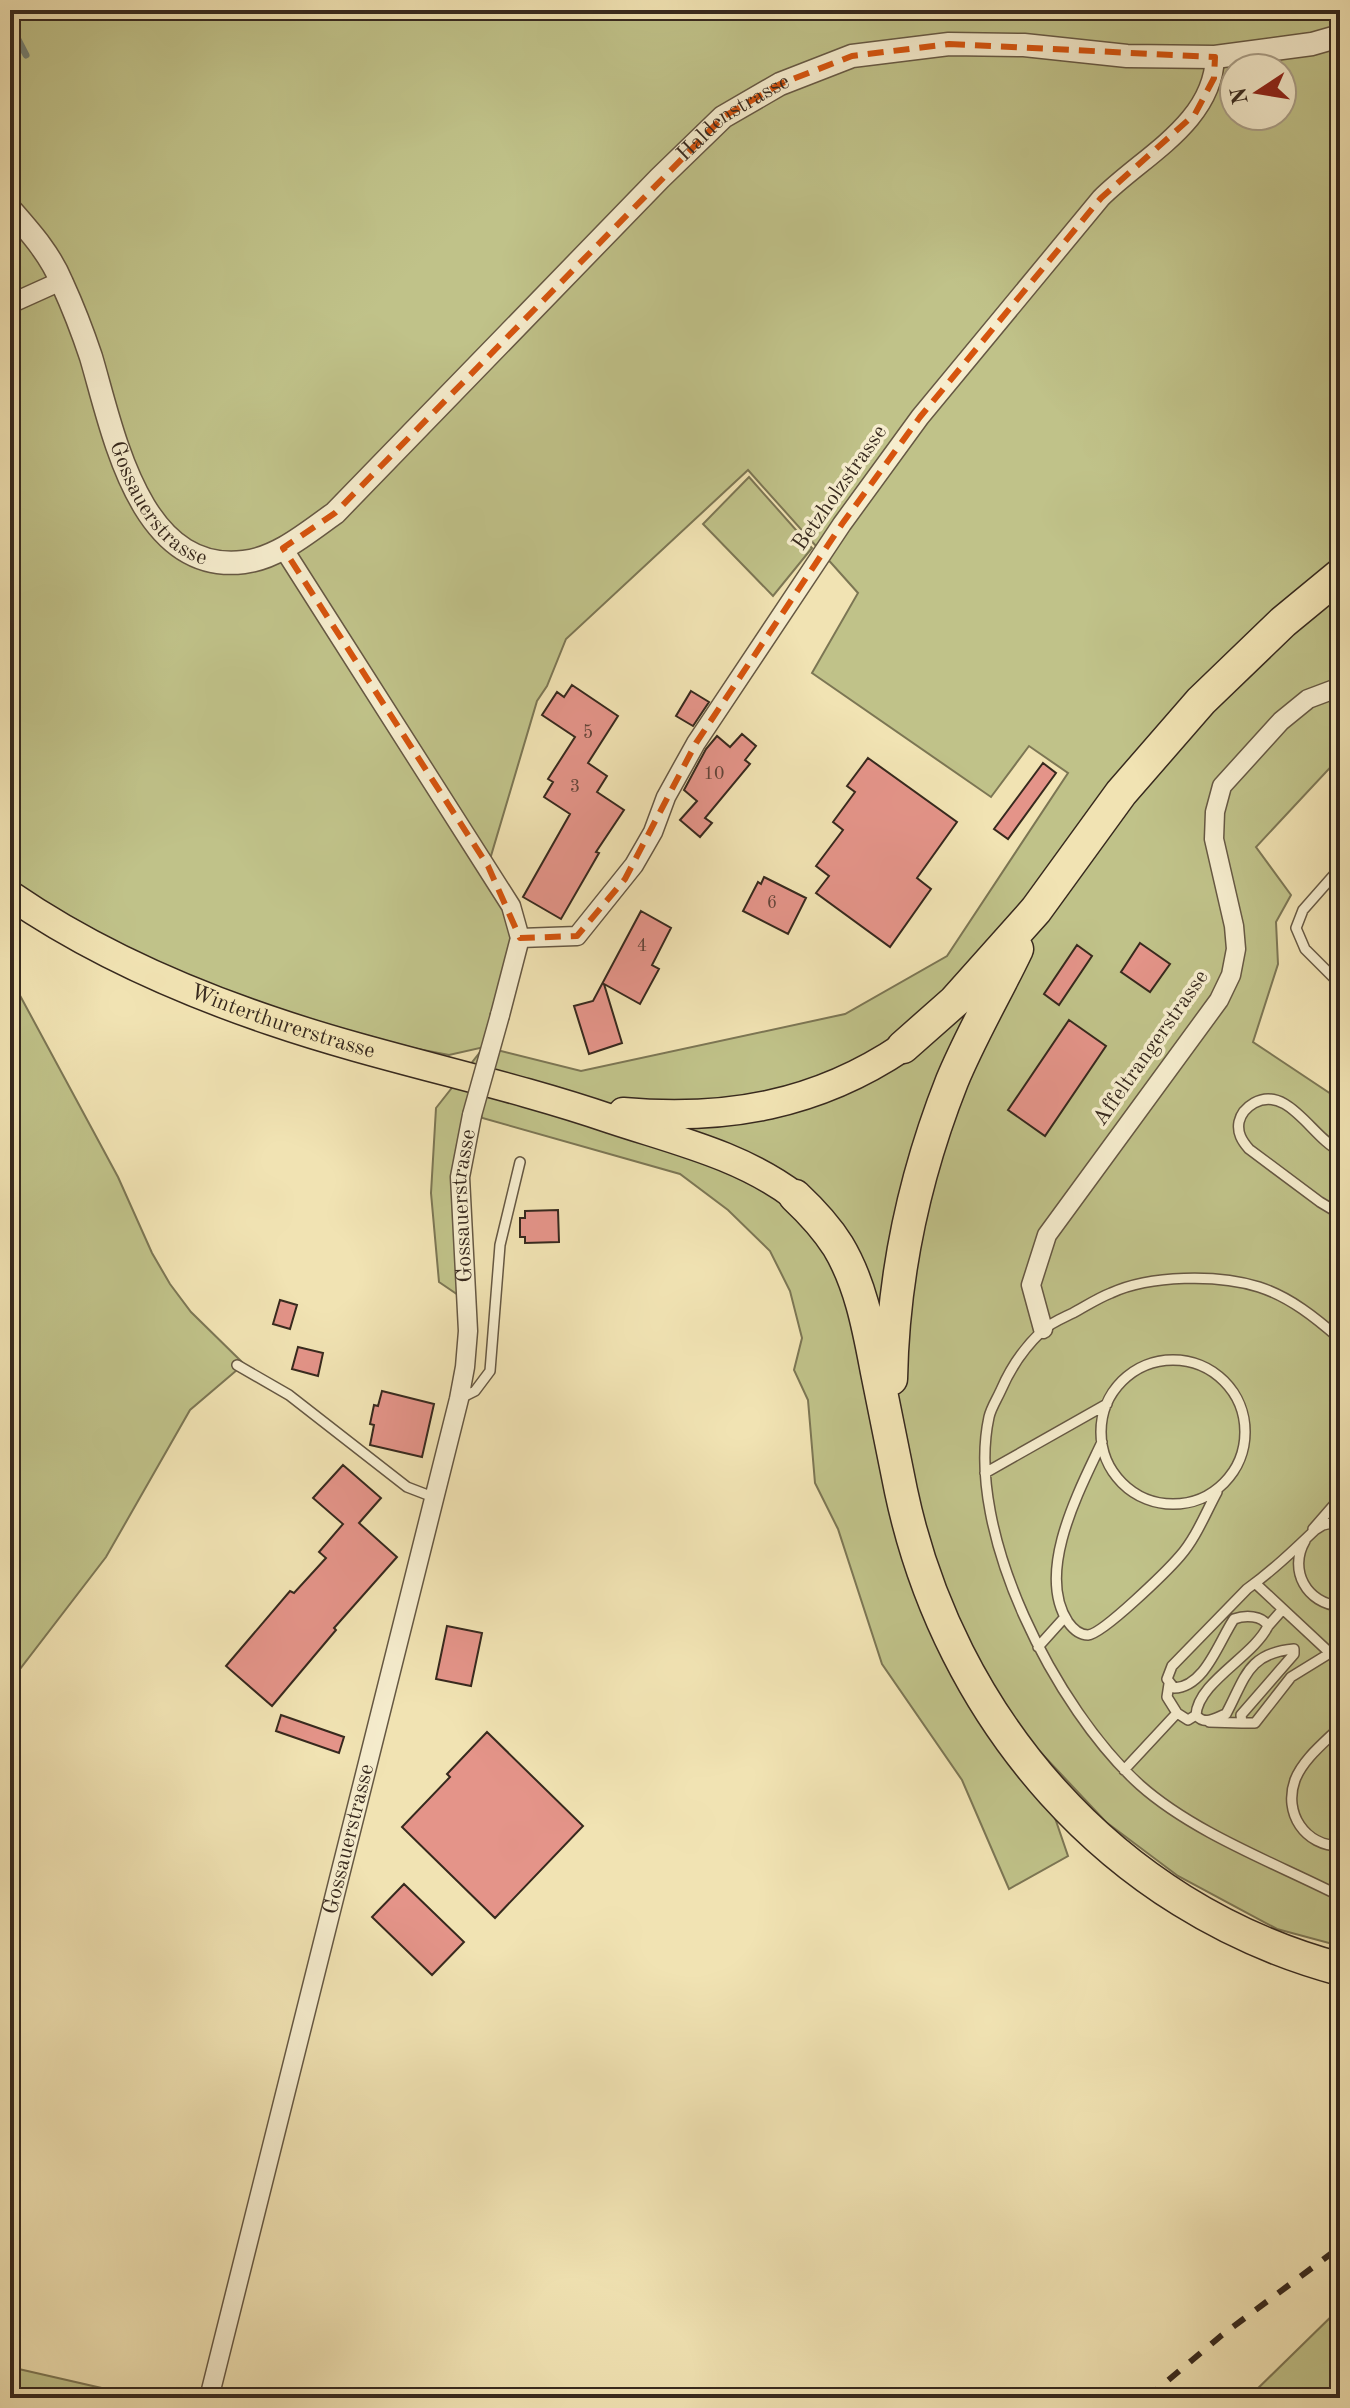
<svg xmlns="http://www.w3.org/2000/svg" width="1350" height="2408" font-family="'Old Standard TT',serif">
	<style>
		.green { fill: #c0c289; stroke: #7c7654; stroke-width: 2; fill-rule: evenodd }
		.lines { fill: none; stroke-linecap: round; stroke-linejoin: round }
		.stream { stroke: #748277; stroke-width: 7 }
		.building { fill: #e49489; stroke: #37291e; stroke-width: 2 }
		.service-casing { stroke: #665843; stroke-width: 12 }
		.minor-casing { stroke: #665843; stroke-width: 21 }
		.tertiary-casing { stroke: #665843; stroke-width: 25 }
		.trunk-casing { stroke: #37291e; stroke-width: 31 }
		.motorway-casing { stroke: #37291e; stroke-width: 35 }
		.service { stroke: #f6edce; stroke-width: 9 }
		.minor { stroke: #f6edce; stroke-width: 18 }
		.tertiary { stroke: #f6edce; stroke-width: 22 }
		.trunk { stroke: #f1e3b3; stroke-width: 28 }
		.motorway { stroke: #f1e3b3; stroke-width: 32 }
		.rail { stroke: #37291e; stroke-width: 6; stroke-dasharray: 14 14; stroke-linecap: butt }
		.minor-bridge-casing { stroke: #665843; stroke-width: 21; stroke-linecap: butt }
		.minor-bridge { stroke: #f6edce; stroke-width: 18 }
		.marked { fill: none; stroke: #d6540e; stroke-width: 6; stroke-dasharray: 16 10; stroke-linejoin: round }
		.labels { text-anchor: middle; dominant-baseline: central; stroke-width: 7; stroke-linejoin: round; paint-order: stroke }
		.number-label { font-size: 18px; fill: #624439 }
		.street-label { font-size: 22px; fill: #37291e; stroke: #f6edce }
	</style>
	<rect width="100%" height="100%" fill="#f1e3b3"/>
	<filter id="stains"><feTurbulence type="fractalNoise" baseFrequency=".0025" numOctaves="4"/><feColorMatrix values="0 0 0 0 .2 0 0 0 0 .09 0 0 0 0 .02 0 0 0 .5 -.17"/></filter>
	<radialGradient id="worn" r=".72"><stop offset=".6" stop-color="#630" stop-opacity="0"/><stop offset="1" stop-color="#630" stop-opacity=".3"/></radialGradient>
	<!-- green -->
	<path class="green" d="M10 10H1340V757L1256 847 1291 895 1276 922 1278 964 1253 1042 1340 1100V1946L1277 1929 1178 1876 1106 1822 1028 1739 1068 1856 1009 1889 962 1780 882 1664 838 1529 815 1483 808 1400 794 1370 802 1338 790 1291 770 1251 728 1210 680 1174 472 1115 460 1177 467 1301 439 1282 431 1193 436 1108 484 1047 449 1055 272 1021 10 895ZM1234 68H1282V116H1234ZM748 470 858 593 812 673 991 797 1029 746 1068 773 947 956 845 1014 581 1071 485 1047 520 938 488 866 537 701 547 686 566 639Z
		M749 477 812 548 773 596 703 524Z
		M10 977 118 1177 152 1253 170 1284 191 1312 244 1364 190 1410 106 1557 10 1682Z
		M1340 2308V2398H1248Z
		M10 2367 119 2392 128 2398H10Z"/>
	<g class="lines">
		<!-- stream -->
		<path class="stream" d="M10 24 26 55"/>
	</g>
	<!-- building -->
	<path class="building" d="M572 685 618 716 588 763 607 776 597 792 624 810 596 852 599 853 561 919 523 897 570 814 544 797 553 782 548 779 575 737 542 715 557 692 564 697Z
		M691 691 709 702 693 726 676 716Z
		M742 734 756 746 745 760 750 764 705 818 712 823 700 837 680 820 697 801 684 790 706 749 717 736 730 747Z
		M868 758 957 822 917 878 931 889 890 947 816 893 829 876 816 866 843 830 833 822 855 792 847 786Z
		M1043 763 1056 773 1008 839 994 829Z
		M764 877 806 898 788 934 743 911 758 882 761 884Z
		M641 911 671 928 652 965 659 969 640 1004 604 984 622 1043 589 1054 574 1006 593 1001Z
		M1140 943 1170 964 1150 992 1121 972Z
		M1077 945 1092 956 1059 1005 1044 994Z
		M1069 1020 1106 1046 1045 1136 1008 1110Z
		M558 1210 559 1242 525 1243V1237H520V1218H525V1211Z
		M280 1300 297 1305 290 1329 273 1324Z
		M298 1347 323 1353 318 1376 292 1369Z
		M382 1391 434 1404 422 1457 370 1445 374 1425 370 1424 374 1405 378 1406Z
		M343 1465 381 1498 359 1523 397 1557 334 1628 336 1630 272 1706 226 1666 290 1591 294 1593 326 1558 319 1552 343 1524 313 1498Z
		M447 1626 482 1633 471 1686 436 1679Z
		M281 1715 344 1737 339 1753 276 1731Z
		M487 1732 583 1826 495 1918 402 1827 450 1777 447 1774Z
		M404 1884 464 1942 432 1975 372 1917Z"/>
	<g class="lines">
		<!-- service casing -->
		<g class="service-casing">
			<path id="service" d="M1340 868 1303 910 1296 928 1305 949 1340 984
				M1340 1151C1313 1139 1288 1084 1254 1103 1247 1107 1241 1113 1239 1122 1237 1133 1242 1141 1249 1149L1320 1202 1340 1214
				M1340 1339C1316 1318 1290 1297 1259 1287 1218 1274 1150 1275 1111 1293 1098 1298 1086 1306 1073 1313 1063 1318 1050 1323 1042 1331 1025 1347 1010 1369 1001 1390 997 1399 991 1408 989 1417 964 1532 1057 1710 1140 1785 1194 1833 1275 1863 1340 1896
				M1101 1432a72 72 0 1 1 144 0a72 72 0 1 1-144 0Z
				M237 1365 289 1395 407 1487 433 1497
				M461 1398 475 1391 490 1371 500 1245 520 1162
				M1102 1442C1080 1489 1035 1572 1068 1622 1073 1629 1079 1635 1088 1635 1103 1634 1168 1570 1180 1556 1196 1538 1206 1512 1217 1492
				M985 1473 1107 1404
				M1313 1529 1340 1498
				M1305 1541C1288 1570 1307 1604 1340 1606
				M1255 1583 1330 1653 1291 1677 1255 1723H1242L1241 1715 1294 1654V1649C1247 1653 1245 1679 1226 1714 1215 1718 1205 1726 1196 1715 1198 1682 1254 1656 1268 1626 1262 1615 1245 1615 1234 1619 1219 1641 1205 1687 1174 1688L1167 1679 1172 1666 1247 1589C1272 1571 1293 1551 1315 1530L1323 1525 1340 1521
				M1268 1626 1283 1609
				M1038 1647 1065 1617
				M1169 1684 1167 1697 1177 1713 1188 1720 1196 1715
				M1209 1722 1242 1723
				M1340 1727C1325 1742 1303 1759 1295 1780 1283 1813 1305 1846 1340 1846
				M1124 1770 1177 1713
				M1337 1846 1338 1895"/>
		</g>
		<!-- minor casing -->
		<g class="minor-casing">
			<g id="minor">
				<path d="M10 304 61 281"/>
				<path d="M283 548 511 906 520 938 500 1015"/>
				<path d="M520 938 577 936 634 865 653 832 666 797 696 743 842 524 920 417 1101 198C1143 156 1213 123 1215 57"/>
				<path d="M1043 1329 1031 1285 1047 1235 1219 1000 1231 975 1236 949 1234 926 1214 839 1215 812 1222 786 1281 721 1308 699 1340 687"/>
				<path id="s1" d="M209 2398 459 1399 465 1367 468 1331 460 1177 472 1115"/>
			</g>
		</g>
		<!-- tertiary casing -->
		<g class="tertiary-casing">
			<g id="tertiary">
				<path id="s2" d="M10 209C31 233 50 254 62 283 73 307 83 333 91 357 113 431 139 575 244 562 278 558 308 532 335 513L660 178 723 117 780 84 852 56 949 44 1024 45 1127 56 1215 57 1312 44 1340 36"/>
			</g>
		</g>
		<!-- trunk casing -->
		<g class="trunk-casing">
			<g id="trunk">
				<path id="s3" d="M10 895C90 950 180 990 272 1021 383 1059 500 1081 611 1119 674 1140 741 1155 795 1196"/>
				<path d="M623 1112C726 1121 817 1105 903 1047"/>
			</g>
		</g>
		<!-- motorway casing -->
		<g class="motorway-casing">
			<path id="motorway" d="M903 1047 955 1001 1036 910 1121 793 1201 701 1283 622 1340 575
				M795 1196C811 1211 826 1227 838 1246 861 1284 869 1330 877 1372 885 1412 893 1452 901 1491 949 1718 1112 1908 1340 1969
				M891 1379C893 1276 914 1177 952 1081 971 1035 996 993 1017 949"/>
		</g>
		<!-- service -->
		<use href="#service" class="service"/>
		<!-- minor -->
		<use href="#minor" class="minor"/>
		<!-- tertiary -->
		<use href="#tertiary" class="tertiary"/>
		<!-- trunk -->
		<use href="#trunk" class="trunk"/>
		<!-- motorway -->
		<use href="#motorway" class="motorway"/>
		<!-- rail -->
		<path class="rail" d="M1147 2398 1222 2335 1340 2247"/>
		<!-- minor-bridge casing -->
		<g class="minor-bridge-casing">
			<path id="minor-bridge" d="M472 1115 500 1015"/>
		</g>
		<!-- minor-bridge -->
		<use href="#minor-bridge" class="minor-bridge"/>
	</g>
	<!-- marked area -->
	<path class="marked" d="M949 44 1215 57 1214 78 1195 114 1101 198 920 417 842 524 696 743 625 879 577 936 520 938 488 866 283 548 335 513 723 117 780 84 852 56Z"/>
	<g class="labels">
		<!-- number labels -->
		<g class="number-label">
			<text x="588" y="733">5</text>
			<text x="714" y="774">10</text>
			<text x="575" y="787">3</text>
			<text x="772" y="903">6</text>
			<text x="642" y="946">4</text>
		</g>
		<!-- street labels -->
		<g class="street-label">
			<text stroke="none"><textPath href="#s2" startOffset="1118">Haldenstrasse</textPath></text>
			<text transform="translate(840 488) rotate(-55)">Betzholzstrasse</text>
			<text stroke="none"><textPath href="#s2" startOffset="336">Gossauerstrasse</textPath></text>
			<text stroke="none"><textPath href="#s3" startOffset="302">Winterthurerstrasse</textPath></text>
			<text transform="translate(1151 1048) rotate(-55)">Affeltrangerstrasse</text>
			<text stroke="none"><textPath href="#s1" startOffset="1224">Gossauerstrasse</textPath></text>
			<text stroke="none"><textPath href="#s1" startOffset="576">Gossauerstrasse</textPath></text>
		</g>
	</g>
	<!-- margin -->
	<rect width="1350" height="2408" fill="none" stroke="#f1e3b3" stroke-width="40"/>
	<rect x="12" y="12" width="1326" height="2384" fill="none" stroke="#37291e" stroke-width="4"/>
	<rect x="20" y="20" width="1310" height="2368" fill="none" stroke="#37291e" stroke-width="2"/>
	<!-- north arrow -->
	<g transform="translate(1258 92) rotate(258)"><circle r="38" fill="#f6edce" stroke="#aa9f88" stroke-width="2"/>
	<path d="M0-6L14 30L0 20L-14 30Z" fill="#8f2418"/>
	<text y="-12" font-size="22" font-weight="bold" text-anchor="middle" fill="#37291e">N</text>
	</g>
	<rect width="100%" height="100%" filter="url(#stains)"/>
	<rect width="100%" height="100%" fill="url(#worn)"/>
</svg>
